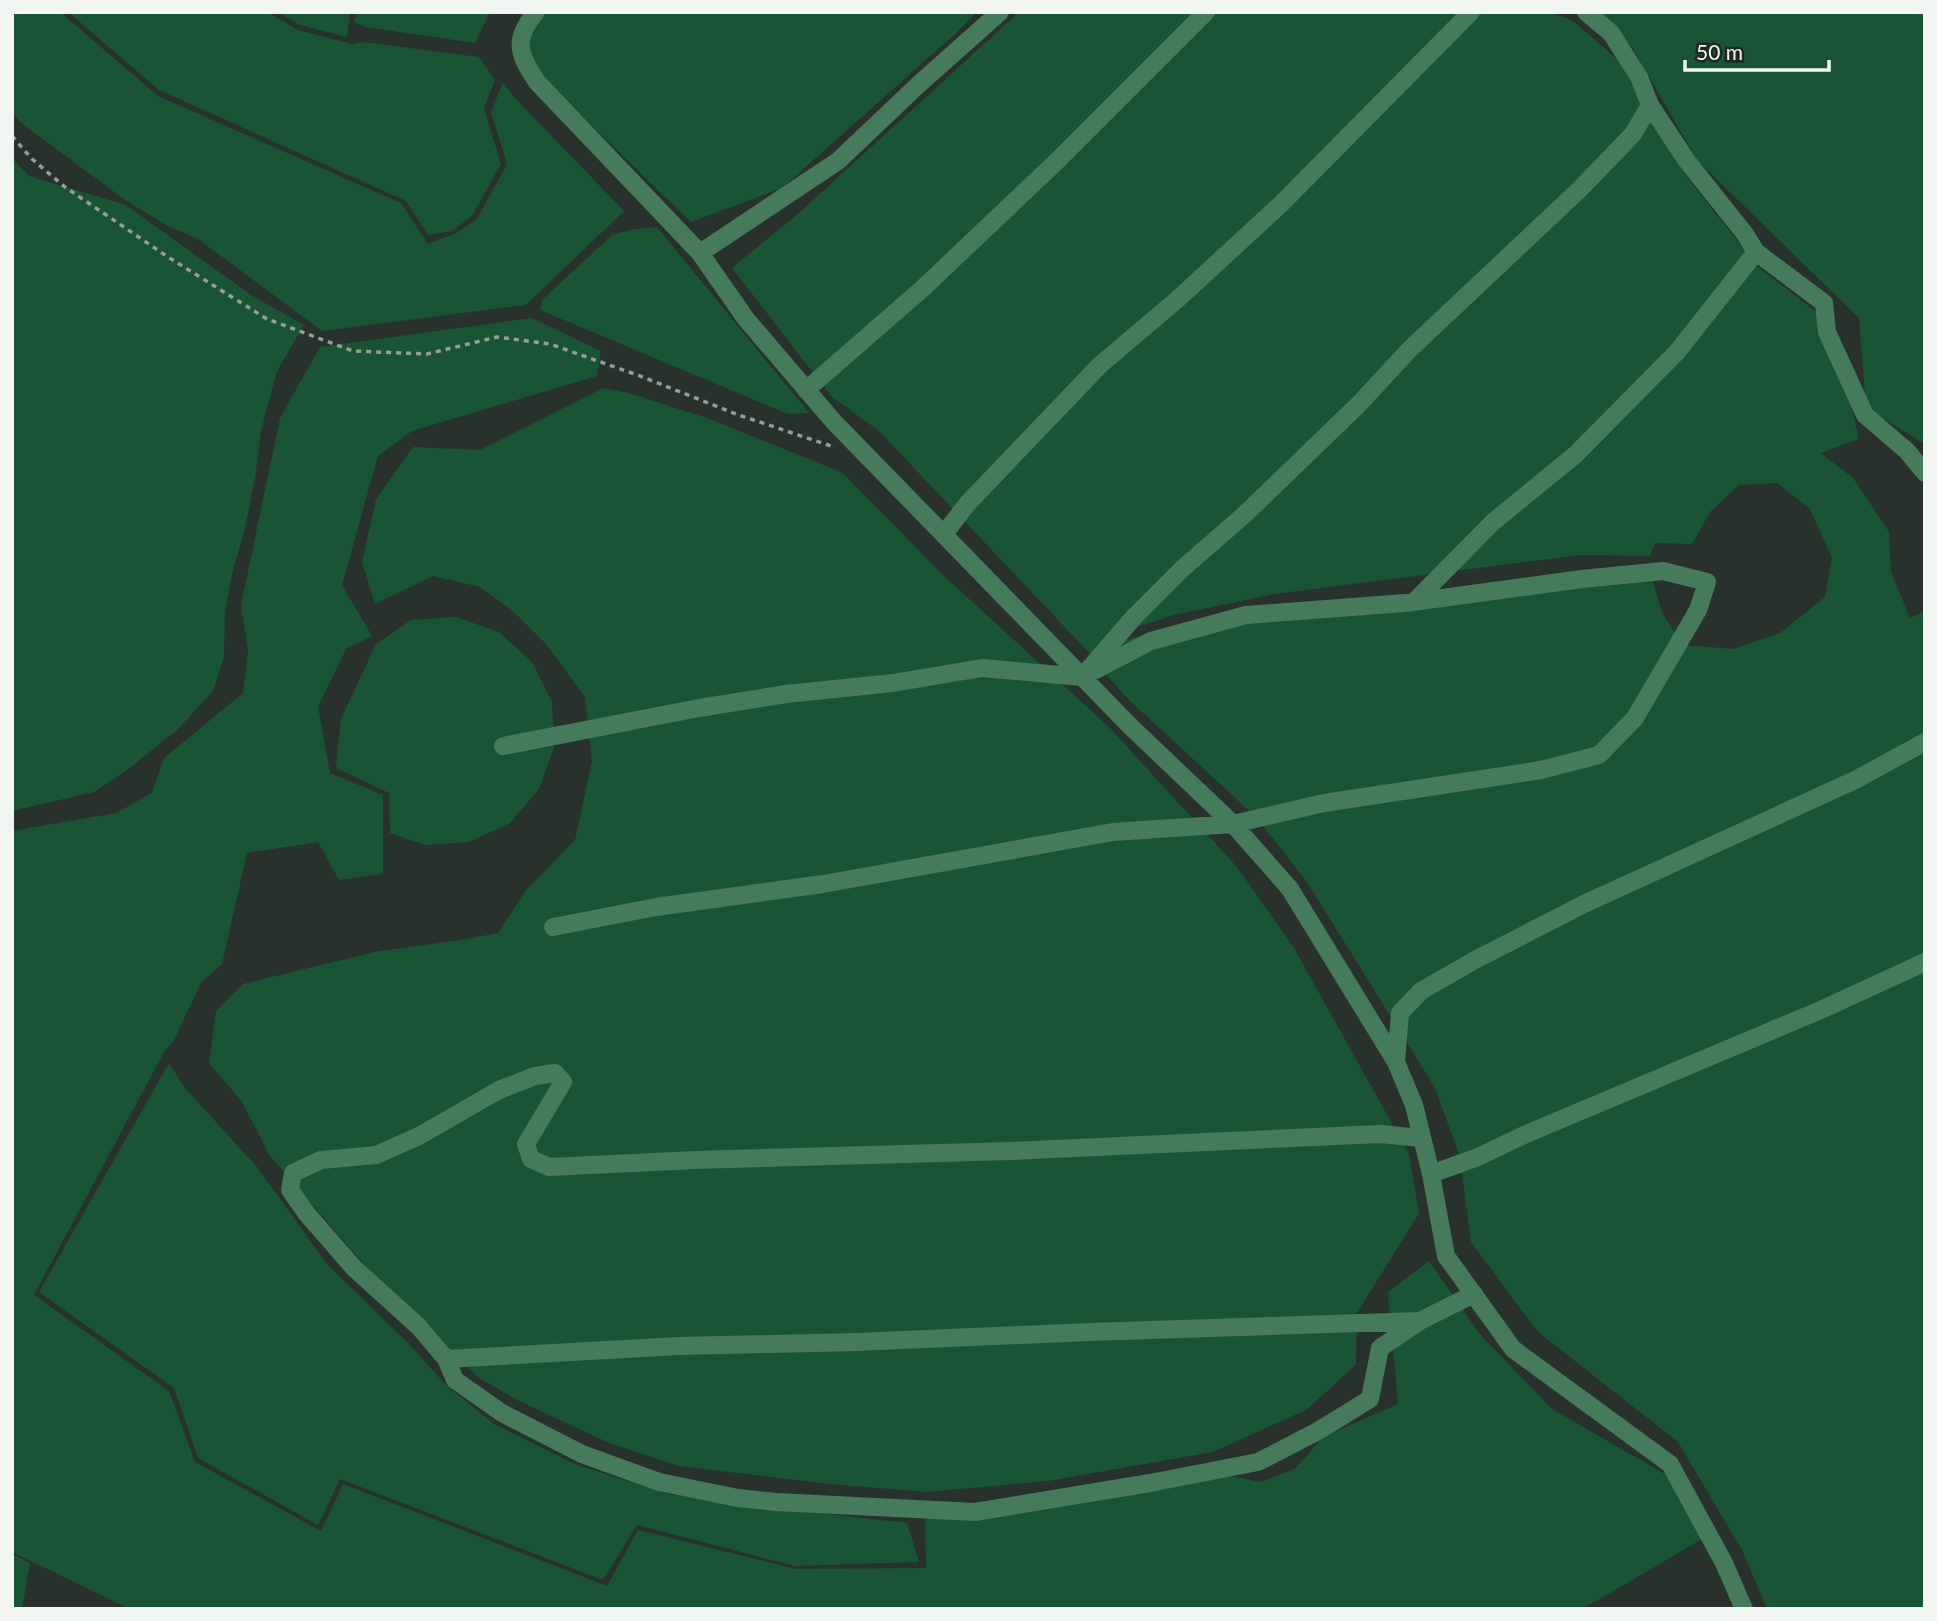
<svg xmlns="http://www.w3.org/2000/svg" width="1937" height="1621" font-family="Lato,sans-serif">
	<style>
		.green { fill: #195435 }
		.lines { fill: none; stroke-linecap: round; stroke-linejoin: round }
		.path { stroke: #969c98; stroke-width: 3.5; stroke-dasharray: 5 5; stroke-linecap: butt }
		.minor { stroke: #457b5b; stroke-width: 18 }
	</style>
	<rect width="100%" height="100%" fill="#29312c"/>
	<!-- green -->
	<path class="green" d="M12 12H60L158 96 401 203 428 244 456 233 477 219 507 164 491 112 503 82 513 96 624 211 526 305 322 331 198 239 166 225 125 200 20 122 12 112Z
		M68 12H267L298 30 352 44 363 42 479 57 495 80 484 108 501 164 472 216 452 231 428 235 406 201 159 90Z
		M277 12H350L347 37 300 25Z
		M356 12H490L475 43 365 27 354 22Z
		M543 12H977L954 35 782 188 691 222 535 71 529 49 528 29Z
		M1019 12H1551L1573 21 1619 61 1684 173 1758 267 1832 324 1859 439 1821 453 1853 478 1889 532 1891 572 1910 618 1925 611V1609H1767L1742 1550 1678 1442 1538 1332 1471 1242 1460 1157 1435 1088 1307 882 1256 817 1129 700 1101 669 1120 642 1172 626 1651 575 1662 613 1683 645 1733 649 1780 633 1825 597 1832 558 1810 509 1777 483 1739 485 1710 512 1692 544 1655 543 1650 556 1582 555 1274 594 1174 615 1121 632 1094 658 879 431 832 397 732 268 800 212Z
		M1598 12H1925V444L1866 408 1859 318 1697 160 1632 47Z
		M12 158 29 176 126 205 251 295 304 325 277 371 261 431 255 478 244 533 233 570 225 612 224 657 213 691 178 729 127 770 94 792 12 811Z
		M657 227 809 413 788 414 540 310 542 300 613 234 636 229Z
		M532 318 601 351 597 376 412 431 378 456 342 585 372 636 346 649 318 707 330 773 383 795V874L339 880 318 842 247 853 222 964 201 983 173 1042 164 1052 34 1295 169 1391 195 1462 321 1531 343 1484 607 1586 638 1530 796 1569 926 1568 925 1506 1102 1500 1218 1474 1261 1482 1296 1468 1323 1437 1398 1404 1388 1292 1429 1261 1479 1333 1552 1409 1665 1474 1702 1539 1600 1599 1580 1609H130L12 1552V831L116 813 152 793 164 758 243 693 248 650 241 605 280 418 320 347Z
		M603 388 629 393 710 419 843 473 942 574 1109 727 1237 867 1294 948 1409 1154 1419 1213 1357 1313 1356 1365 1306 1410 1213 1452 1048 1481 927 1492 830 1484 679 1466 607 1442 519 1401 479 1378 368 1269 270 1156 241 1100 209 1063 216 1011 243 984 379 951 461 940 498 933 526 890 575 840 592 761 585 697 546 644 514 612 480 587 433 576 375 604 362 562 376 499 413 447 480 450Z
		M456 617 499 632 532 662 552 702 554 747 539 789 510 823 469 842 425 845 390 833 389 793 336 768 341 719 376 644 411 620Z
		M169 1063 184 1087 257 1167 327 1264 409 1344 447 1386 494 1424 577 1465 669 1494 740 1504 907 1523 919 1562 795 1566 637 1525 603 1580 340 1479 318 1525 198 1458 174 1388 39 1292Z
		M12 1554 30 1563 22 1609H12Z"/>
	<g class="lines">
		<!-- path -->
		<path class="path" d="M12 136 32 159 65 187 168 257 267 319 353 351 427 354 497 337 550 344 640 376 736 414 831 446"/>
		<!-- minor -->
		<path class="minor" d="M536 12C512 40 519 55 537 82L700 253 746 319 834 422 1130 726 1233 824 1290 889 1396 1062 1414 1105 1431 1174 1446 1256 1513 1349 1670 1464 1724 1563 1744 1609
			M1586 12 1611 33 1639 77 1650 105 1687 161 1745 234 1756 252 1824 303 1827 332 1865 415 1907 451 1925 473
			M700 253 838 161 918 85 1000 12
			M806 390 922 289 1056 162 1206 12
			M944 534 968 503 1100 365 1179 298 1281 204 1471 12
			M1414 602 1493 522 1575 455 1677 352 1756 252
			M1089 669 1134 617 1182 569 1244 515 1359 404 1410 349 1580 189 1633 134 1650 105
			M503 746 699 708 786 694 893 683 982 668 1082 677 1151 641 1246 615 1405 603 1582 579 1663 571 1707 582 1698 610 1635 718 1599 755 1541 770 1324 803 1233 824 1113 832 823 884 656 907 553 927
			M1396 1062 1400 1013 1421 991 1475 960 1584 904 1855 780 1925 742
			M1422 1138 1380 1134 1011 1151 695 1160 549 1167 531 1159 526 1144 563 1082 555 1073 535 1076 499 1090 419 1136 376 1155 321 1160 293 1173 290 1190 307 1214 354 1268 419 1327 446 1359 455 1380 502 1413 582 1454 659 1482 738 1498 776 1502 975 1512 1150 1483 1258 1462 1318 1431 1370 1399 1380 1348 1420 1321 1474 1294
			M1431 1174 1478 1157 1524 1135 1823 1009 1925 962
			M446 1359 679 1346 857 1342 1089 1332 1420 1321"/>
	</g>
	<!-- border -->
	<rect width="1937" height="1621" fill="none" stroke="#f1f6f2" stroke-width="28"/>
	<!-- scale -->
	<path d="M1685 60v10h144v-10" fill="none" stroke="#f1f6f2" stroke-width="3.5"/>
	<text x="1696" y="60" font-size="21" fill="#f1f6f2" stroke="#1f2722" stroke-width="5" paint-order="stroke">50 m</text>
</svg>
